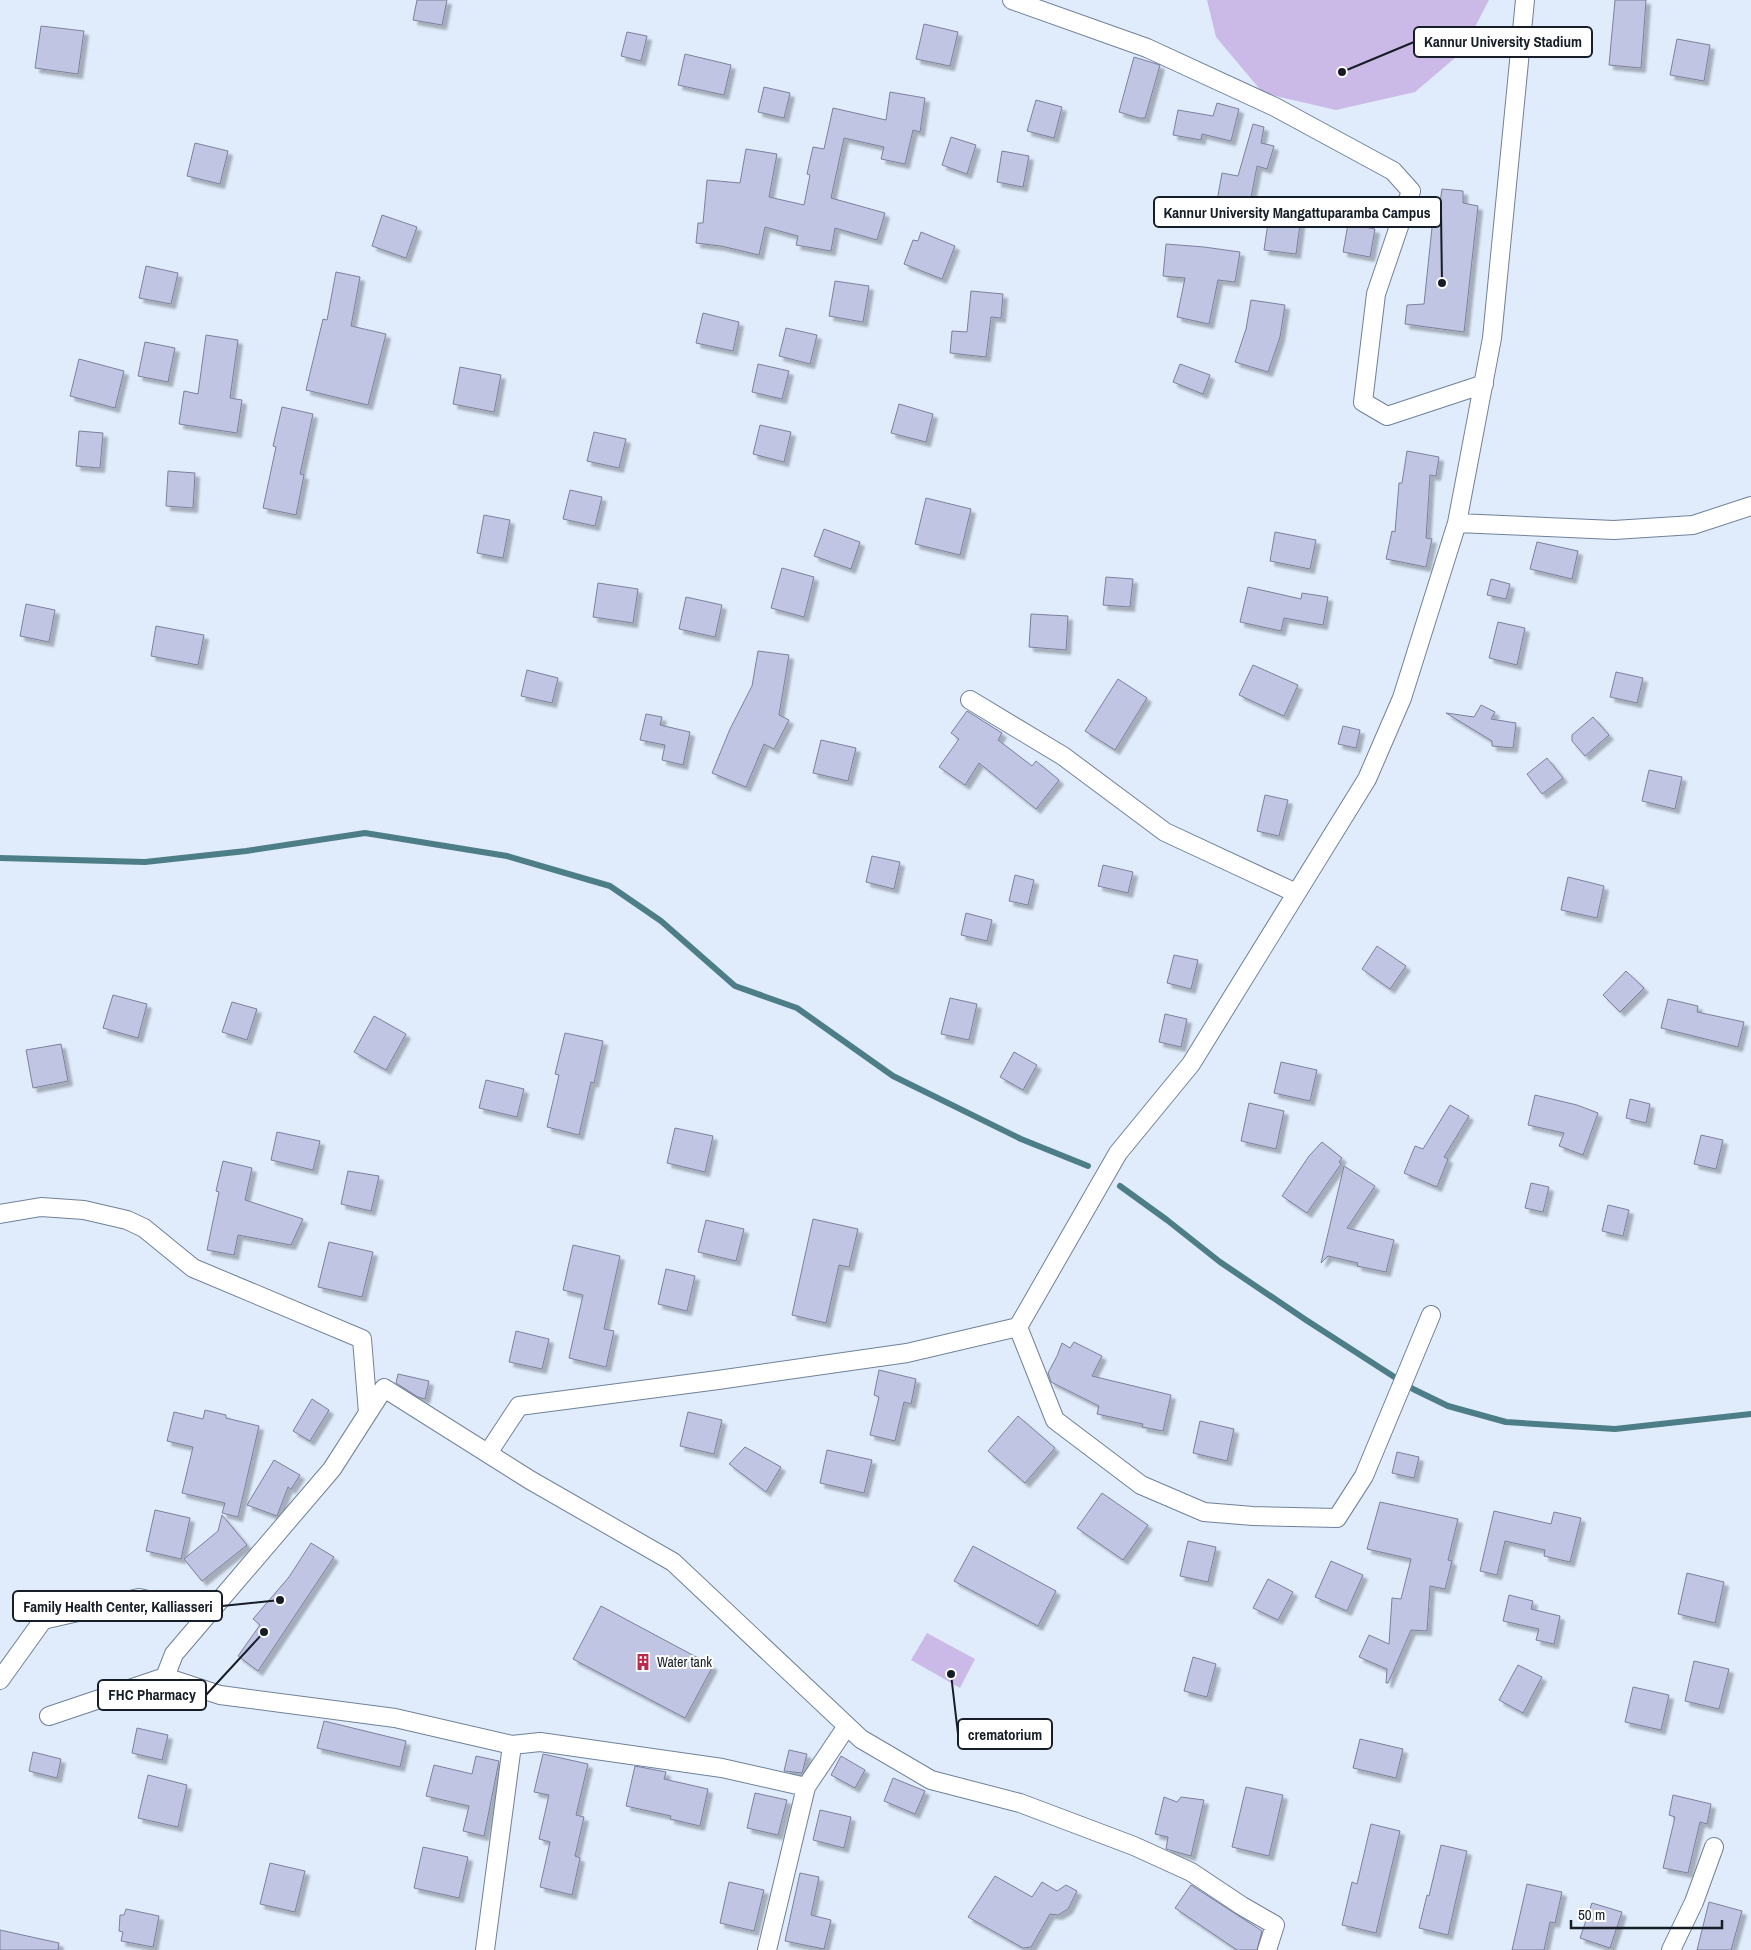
<svg xmlns="http://www.w3.org/2000/svg" width="1751" height="1950" font-family="'Archivo Narrow',sans-serif">
	<style>
		.green { fill: #cbbae7 }
		.lines { fill: none; stroke-linecap: round; stroke-linejoin: round }
		.stream { stroke: #4d7e88; stroke-width: 6 }
		.building { fill: #c0c5e3; stroke: #7c809b; filter: url(#shadow) }
		.minor-casing { stroke: #6f8199; stroke-width: 20 }
		.minor { stroke: #fff; stroke-width: 18 }
		.labels { text-anchor: middle; dominant-baseline: central; stroke-width: 4; stroke-linejoin: round; paint-order: stroke }
		.poi-label { font-size: 14px; fill: #161d26; stroke: #fff; text-anchor: start }
		.leader { fill: none; stroke: #161d26; stroke-width: 2 }
		.callout-dot { fill: #161d26; stroke: #fff; stroke-width: 2 }
		.callout { fill: #fff; stroke: #161d26; stroke-width: 2 }
		.callout-label { font-size: 15px; text-anchor: middle; font-weight: bold; fill: #161d26 }
	</style>
	<defs>
		<filter id="shadow"><feDropShadow dx="4.5" dy="4.5" stdDeviation="1" flood-color="#0004"/></filter>
	</defs>
	<rect width="100%" height="100%" fill="#e0ecfc"/>
	<!-- green -->
	<path class="green" d="M1207 0H1489L1462 52 1415 92 1336 110 1263 93 1216 37Z
		M927 1633 975 1659 960 1688 911 1660Z"/>
	<g class="lines">
		<!-- stream -->
		<path class="stream" d="M0 858 145 862 246 851 365 833 507 856 610 886 661 921 735 986 797 1008 893 1076 1021 1139 1088 1166
			M1120 1186 1167 1220 1220 1262 1306 1320 1413 1389 1448 1406 1506 1422 1615 1429 1751 1414"/>
	</g>
	<!-- building -->
	<path class="building" d="M417 0H447L442 25 413 20Z
		M1615 0H1646L1641 68 1609 65Z
		M924 24 958 32 950 66 916 59Z
		M41 26 84 31 78 74 35 68Z
		M627 32 647 36 641 61 621 56Z
		M1677 39 1710 45 1704 81 1670 75Z
		M685 54 731 65 724 95 678 85Z
		M1134 57 1160 65 1145 118H1139L1119 112Z
		M764 87 790 93 784 118 758 112Z
		M890 92 925 98 920 132 913 130 905 164 881 159 884 147 844 138 831 198 885 213 877 240 835 228 831 251 796 245 798 236 765 227 759 255 721 246 696 243 698 223H703L707 180 740 183 746 149 777 154 769 197 804 205 810 175 807 174 813 147 824 149 833 108 886 120Z
		M1036 100 1062 107 1054 138 1027 131Z
		M1217 103 1239 109 1231 141 1202 134 1201 140 1173 135 1178 110 1213 116Z
		M1253 124 1264 127 1261 143 1274 146 1267 169 1257 166 1250 203 1302 210 1296 254 1264 250 1268 223 1215 212 1222 173 1238 176Z
		M951 137 976 145 967 174 942 165Z
		M195 143 228 151 220 184 187 176Z
		M1002 151 1029 156 1023 187 997 182Z
		M1442 189 1463 191V203L1478 206 1464 332 1405 324 1407 305 1424 304 1433 218 1438 216Z
		M382 215 417 227 406 258 372 246Z
		M1348 224 1375 229 1370 257 1343 252Z
		M921 232 955 246 942 279 904 264 913 240 918 241Z
		M1166 244 1204 247 1240 252 1235 282 1218 280 1209 324 1177 317 1185 278 1163 276Z
		M146 266 178 273 171 304 139 298Z
		M336 272 360 277 351 326 386 334 368 405 306 390 323 319 327 320Z
		M835 281 869 286 863 322 829 316Z
		M971 291 1003 294 1001 318 991 317 986 357 950 353 952 331 967 332Z
		M1251 300 1285 305 1280 337 1268 372 1235 362 1246 329Z
		M703 313 739 322 733 351 696 343Z
		M786 328 817 335 810 364 779 356Z
		M206 335 238 340 230 398 242 400 237 433 179 424 184 391 198 394Z
		M145 342 175 348 168 382 138 376Z
		M79 359 124 371 115 408 70 396Z
		M758 364 789 371 782 399 752 392Z
		M1180 364 1210 375 1203 394 1173 382Z
		M460 367 501 375 494 412 453 404Z
		M899 404 933 414 926 442 891 433Z
		M282 407 313 414 300 474 304 475 296 515 263 508 276 447 273 446Z
		M760 425 791 432 784 462 753 454Z
		M79 431 103 433 100 468 76 466Z
		M594 432 626 439 619 468 587 461Z
		M1407 451 1439 457 1436 476 1430 475 1426 538 1432 539 1426 567 1386 559 1392 531 1395 532 1399 483H1402Z
		M168 471 195 473 193 508 166 506Z
		M570 490 602 497 595 526 563 519Z
		M926 498 971 509 960 555 915 544Z
		M484 515 510 520 503 558 477 553Z
		M824 529 860 542 851 569 814 556Z
		M1275 532 1316 540 1310 569 1270 561Z
		M1537 542 1578 551 1572 579 1530 569Z
		M782 568 814 577 804 617 771 608Z
		M1106 577 1133 579 1130 607 1103 605Z
		M1491 579 1510 584 1506 599 1487 595Z
		M598 583 638 589 633 623 593 617Z
		M1248 587 1301 599 1302 593 1328 597 1323 625 1284 618 1281 631 1240 622Z
		M686 597 722 605 715 637 679 629Z
		M26 604 55 610 49 642 20 636Z
		M1031 614 1068 616 1066 650 1029 647Z
		M1498 622 1525 628 1517 665 1489 658Z
		M156 626 204 635 198 665 151 656Z
		M758 651 789 655 779 715 789 720 774 749 764 744 746 787 712 773 730 729 752 686Z
		M1253 665 1298 685 1284 716 1239 695Z
		M527 670 558 678 552 703 521 696Z
		M1616 672 1643 678 1637 703 1610 697Z
		M1118 679 1147 698 1115 750 1085 731Z
		M1481 705 1495 712 1491 719 1516 723 1513 748 1492 746V741L1446 713 1474 717Z
		M967 711 1002 733 998 740 1032 766 1036 761 1059 780 1036 809 979 763 965 785 939 767 959 739 951 733Z
		M646 714 662 717 660 725 690 732 683 765 662 760 665 745 640 740Z
		M1593 717 1609 735 1585 756 1572 741V735Z
		M1343 726 1360 730 1356 748 1338 744Z
		M821 740 856 748 848 781 813 773Z
		M1547 758 1563 778 1542 794 1527 774Z
		M1649 770 1682 777 1675 809 1642 801Z
		M1265 795 1288 800 1279 836 1257 831Z
		M872 856 900 862 894 889 866 882Z
		M1103 865 1133 872 1128 893 1098 886Z
		M1015 875 1034 880 1028 905 1009 901Z
		M1568 877 1604 886 1597 918 1561 910Z
		M966 913 992 920 987 941 961 935Z
		M1377 946 1406 966 1390 989 1362 969Z
		M1174 955 1198 960 1191 989 1167 983Z
		M1626 971 1644 988 1620 1012 1603 995Z
		M113 995 147 1004 138 1038 103 1028Z
		M950 998 977 1004 969 1040 941 1034Z
		M1668 999 1698 1006 1697 1012 1744 1022 1738 1047 1661 1028Z
		M232 1002 257 1009 247 1040 222 1032Z
		M1165 1014 1187 1019 1181 1047 1159 1042Z
		M374 1016 406 1034 386 1070 354 1052Z
		M565 1033 603 1041 594 1083 591 1082 579 1135 547 1127 559 1075 555 1074Z
		M61 1044 68 1081 33 1088 26 1050Z
		M1014 1052 1037 1065 1023 1090 1000 1077Z
		M1281 1062 1317 1070 1310 1101 1274 1093Z
		M486 1080 524 1089 517 1117 479 1108Z
		M1535 1095 1577 1105 1598 1113 1583 1155 1559 1146 1564 1133 1528 1125Z
		M1630 1099 1650 1104 1646 1123 1626 1118Z
		M1249 1103 1284 1111 1276 1149 1241 1141Z
		M1450 1105 1469 1116 1444 1157 1448 1159 1437 1187 1404 1173 1415 1146 1423 1149Z
		M675 1128 713 1136 705 1172 667 1163Z
		M277 1132 320 1141 313 1170 271 1160Z
		M1701 1135 1723 1140 1716 1169 1694 1164Z
		M1322 1142 1342 1158 1339 1162 1341 1164 1307 1213 1282 1196 1309 1156Z
		M223 1161 252 1168 245 1200 303 1219 291 1245 238 1235 234 1255 207 1250 219 1192 216 1191Z
		M1344 1166 1375 1186 1347 1228 1394 1240 1386 1272 1357 1266 1358 1263 1328 1256 1321 1263Z
		M348 1171 379 1176 371 1211 341 1204Z
		M1531 1183 1549 1187 1543 1212 1525 1208Z
		M1608 1205 1629 1210 1623 1236 1602 1231Z
		M813 1219 858 1229 849 1267 839 1265 826 1323 792 1315Z
		M706 1220 744 1229 736 1261 698 1252Z
		M329 1242 373 1252 362 1297 318 1287Z
		M573 1245 620 1256 604 1329 614 1331 606 1367 569 1358 583 1295 563 1290Z
		M666 1269 695 1276 687 1311 658 1304Z
		M516 1331 549 1339 542 1369 509 1362Z
		M1074 1342 1102 1356 1092 1376 1171 1395 1163 1431 1142 1427 1143 1424 1097 1414 1099 1406 1051 1382 1048 1373 1057 1356 1062 1343 1070 1348Z
		M879 1370 916 1379 911 1404 904 1402 895 1441 870 1435 879 1397 874 1395Z
		M398 1374 429 1381 425 1399 418 1397 396 1383Z
		M312 1399 329 1410 310 1441 293 1431Z
		M205 1410 226 1415V1418L259 1426 238 1517 222 1513 225 1503 182 1493 193 1447 167 1441 174 1412 203 1419Z
		M688 1412 722 1420 714 1454 680 1446Z
		M1018 1416 1055 1448 1025 1483 988 1451Z
		M1200 1421 1234 1429 1227 1461 1193 1453Z
		M745 1447 781 1467 766 1492 729 1464Z
		M827 1450 872 1460 864 1493 820 1483Z
		M1397 1452 1419 1457 1414 1478 1392 1473Z
		M274 1460 300 1475 291 1489 288 1487 277 1516 247 1505Z
		M1102 1493 1148 1525 1123 1560 1077 1528Z
		M1380 1502 1458 1519 1448 1560 1452 1561 1445 1589 1430 1586 1427 1631 1411 1630 1388 1683H1386L1387 1669 1359 1657 1369 1635 1389 1644 1392 1598 1401 1599 1411 1559 1367 1549Z
		M155 1510 190 1518 181 1559 146 1551Z
		M1494 1511 1551 1524 1554 1512 1581 1518 1570 1562 1544 1556 1545 1550 1505 1541 1497 1575 1480 1571Z
		M222 1515 247 1545 202 1581 184 1559 218 1531Z
		M1188 1541 1216 1547 1208 1582 1180 1576Z
		M311 1543 334 1557 258 1671 238 1656 260 1625 253 1619 289 1577Z
		M973 1546 1056 1591 1038 1626 954 1581Z
		M1331 1561 1363 1575 1347 1611 1315 1597Z
		M1687 1573 1724 1582 1715 1623 1678 1614Z
		M1268 1579 1293 1592 1278 1620 1253 1608Z
		M1509 1595 1533 1601 1531 1609 1560 1616 1554 1644 1536 1640 1539 1629 1503 1621Z
		M601 1606 713 1666 685 1718 573 1659Z
		M1193 1657 1216 1664 1207 1697 1184 1691Z
		M1694 1661 1729 1669 1719 1709 1685 1701Z
		M1518 1665 1542 1677 1523 1713 1499 1700Z
		M1633 1687 1669 1695 1661 1730 1625 1722Z
		M324 1721 406 1741 400 1767 317 1748Z
		M137 1728 168 1735 162 1760 132 1753Z
		M1360 1739 1403 1749 1396 1778 1353 1768Z
		M789 1750 807 1754 802 1773 784 1771Z
		M33 1752 61 1759 57 1778 29 1771Z
		M543 1754 588 1764 576 1815 584 1817 575 1856 580 1858 572 1895 540 1887 550 1842 539 1839 549 1795 534 1792Z
		M476 1756 499 1761 484 1836 463 1831 469 1806 426 1796 434 1765 472 1774Z
		M841 1756 865 1770 855 1788 831 1775Z
		M635 1766 666 1772 664 1779 708 1789 700 1826 670 1819 671 1816 626 1806Z
		M148 1775 187 1785 178 1827 138 1818Z
		M893 1778 925 1791 915 1814 884 1801Z
		M1246 1787 1283 1795 1269 1856 1232 1847Z
		M755 1793 787 1800 778 1835 747 1828Z
		M1673 1795 1711 1804 1707 1824 1700 1822 1688 1873 1663 1868 1675 1817 1669 1815Z
		M1164 1797 1177 1802 1181 1797 1204 1800 1191 1856 1166 1849 1168 1837 1155 1834Z
		M820 1810 851 1817 844 1848 813 1840Z
		M1371 1824 1400 1831 1376 1933 1342 1925 1352 1882 1357 1884Z
		M1441 1845 1467 1851 1448 1935 1419 1928 1427 1895 1429 1896Z
		M423 1847 468 1857 459 1898 414 1888Z
		M270 1863 305 1871 295 1912 260 1904Z
		M800 1873 819 1877 811 1915 831 1920 824 1949 785 1941Z
		M995 1876 1032 1897 1042 1882 1057 1891 1066 1885 1077 1891 1068 1909 1058 1915 1050 1914 1031 1947 1023 1948 968 1917Z
		M729 1882 764 1890 754 1931 720 1923Z
		M1527 1884 1562 1892 1555 1923 1550 1922 1544 1950H1512Z
		M1191 1885 1262 1931 1257 1950H1237L1175 1908Z
		M1709 1902 1742 1911 1731 1950H1697Z
		M1592 1903 1622 1912 1610 1948 1580 1938Z
		M126 1909 159 1916 153 1947 121 1941 123 1932 119 1931 120 1915H124Z
		M0 1930 59 1943 58 1950H0Z"/>
	<g class="lines">
		<!-- minor casing -->
		<g class="minor-casing">
			<path id="minor" d="M1012 0 1147 48 1275 107 1393 171 1411 191 1376 294 1363 402 1387 416 1484 384
				M1457 523 1614 530 1693 525 1751 506
				M970 700 1063 756 1165 832 1296 893
				M0 1214 41 1207 84 1210 127 1220 144 1228 193 1268 362 1339 368 1413
				M1018 1327 1055 1420 1141 1485 1204 1512 1253 1516 1337 1518 1364 1476 1431 1315
				M488 1453 519 1406 718 1380 907 1353 1018 1327 1118 1153 1191 1064 1367 779 1402 698 1457 523 1492 338 1525 0
				M165 1677 174 1654 209 1613
				M0 1680 43 1620 139 1598 209 1613 332 1469 384 1388 530 1480 673 1562 861 1739 931 1780 1020 1803 1134 1846 1191 1872 1242 1906 1275 1925 1267 1950
				M49 1716 165 1677 220 1695 395 1718 512 1745 540 1742 722 1768 806 1787
				M485 1950 512 1745
				M767 1950 806 1787 847 1726
				M1671 1950 1694 1902 1714 1847"/>
		</g>
		<!-- minor -->
		<use href="#minor" class="minor"/>
	</g>
	<!-- icons -->
	<defs>
		<g id="building-bare" transform="scale(1.35)"><path d="M-4-6H4V6H1V3H-1V6H-4ZM-2.5-4.3h1.7v1.8h-1.7ZM.8-4.3h1.7v1.8H.8ZM-2.5-1h1.7V.8h-1.7ZM.8-1h1.7V.8H.8Z" fill="#bb2a4c" stroke="#fff" stroke-width="2.5" paint-order="stroke"/></g>
	</defs>
	<g fill-rule="evenodd">
		<use href="#building-bare" x="643" y="1662"/>
	</g>
	<g class="labels">
		<!-- poi labels -->
		<g class="poi-label">
			<text x="657" y="1662">Water tank</text>
		</g>
	</g>
	<!-- callouts -->
	<path class="leader" d="M1342 72L1414 42M1442 283L1441 212M280 1600L222 1606M264 1632L206 1695M951 1674L958 1734"/>
	<g class="callout-dot">
		<circle cx="1342" cy="72" r="5"/>
		<circle cx="1442" cy="283" r="5"/>
		<circle cx="280" cy="1600" r="5"/>
		<circle cx="264" cy="1632" r="5"/>
		<circle cx="951" cy="1674" r="5"/>
	</g>
	<g class="callout">
		<rect x="1414" y="27" width="178" height="30" rx="5"/>
		<rect x="1154" y="197" width="287" height="30" rx="5"/>
		<rect x="13" y="1591" width="209" height="30" rx="5"/>
		<rect x="98" y="1680" width="108" height="30" rx="5"/>
		<rect x="958" y="1719" width="94" height="30" rx="5"/>
	</g>
	<g class="callout-label">
		<text x="1503" y="47">Kannur University Stadium</text>
		<text x="1297" y="218">Kannur University Mangattuparamba Campus</text>
		<text x="118" y="1612">Family Health Center, Kalliasseri</text>
		<text x="152" y="1700">FHC Pharmacy</text>
		<text x="1005" y="1740">crematorium</text>
	</g>
	<!-- scale -->
	<path d="M1571 1920v8h151v-8" fill="none" stroke="#161d26" stroke-width="2.5"/>
	<text x="1578" y="1920" font-size="15" fill="#161d26" stroke="#ffffff" stroke-width="4" paint-order="stroke">50 m</text>
</svg>
